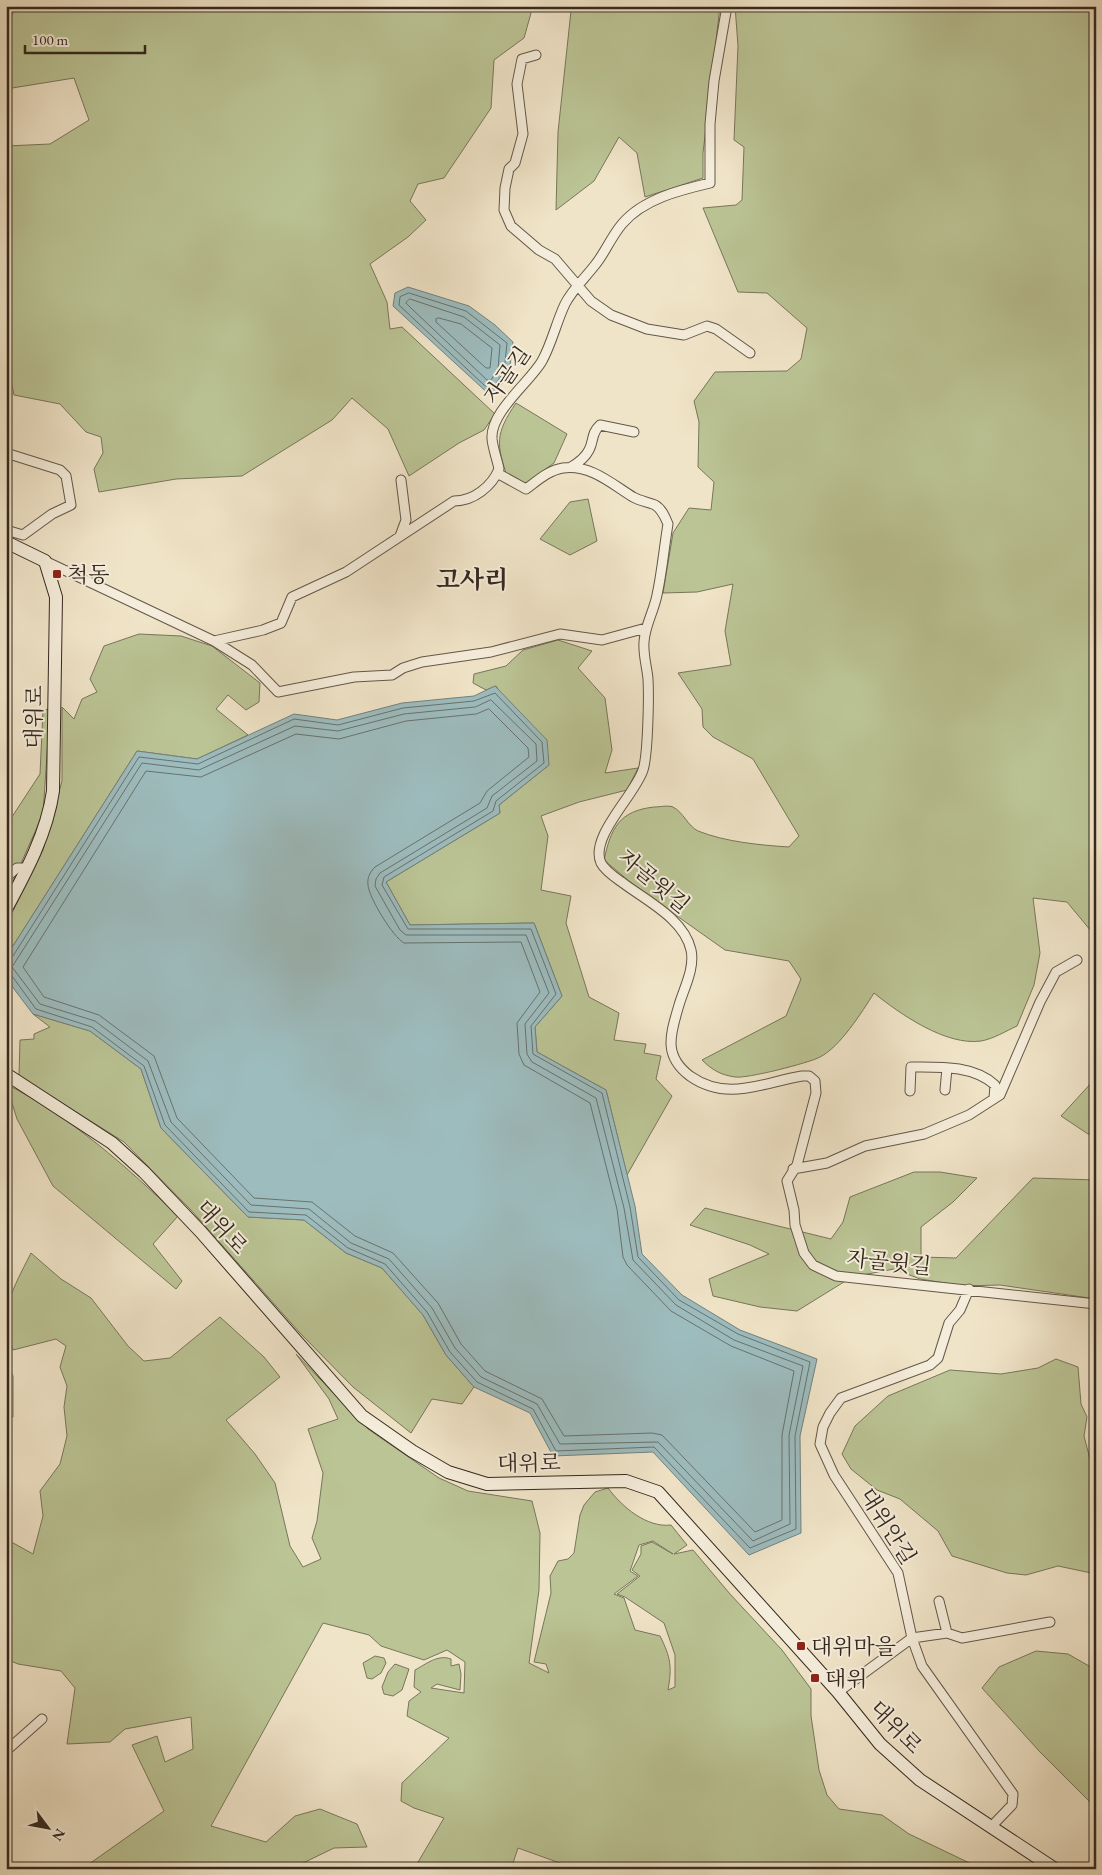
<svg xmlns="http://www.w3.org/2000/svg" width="1102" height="1875" font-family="'EB Garamond','Noto Serif KR',serif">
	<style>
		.green { fill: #bbc495; stroke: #78765a; fill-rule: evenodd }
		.water { fill: #9dbcbe; stroke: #73817e }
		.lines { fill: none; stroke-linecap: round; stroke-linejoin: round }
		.shore { stroke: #68726e; stroke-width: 1 }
		.street-casing { stroke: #635748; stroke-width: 11 }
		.secondary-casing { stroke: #34281e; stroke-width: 14 }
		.street { stroke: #f5eddb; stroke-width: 9 }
		.secondary { stroke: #f5eddb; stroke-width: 12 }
		.poi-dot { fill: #8f2418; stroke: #f5eddb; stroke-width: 2 }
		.labels { text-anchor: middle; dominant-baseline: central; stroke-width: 4; stroke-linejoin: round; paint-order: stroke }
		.street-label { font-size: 22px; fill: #34281e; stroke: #f5eddb }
		.poi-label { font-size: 22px; fill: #34281e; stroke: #f5eddb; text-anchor: start }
		.quarter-label { font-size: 25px; font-weight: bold; fill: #34281e; stroke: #f5eddb }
	</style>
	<rect width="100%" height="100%" fill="#f0e4c8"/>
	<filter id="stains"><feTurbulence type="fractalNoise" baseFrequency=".004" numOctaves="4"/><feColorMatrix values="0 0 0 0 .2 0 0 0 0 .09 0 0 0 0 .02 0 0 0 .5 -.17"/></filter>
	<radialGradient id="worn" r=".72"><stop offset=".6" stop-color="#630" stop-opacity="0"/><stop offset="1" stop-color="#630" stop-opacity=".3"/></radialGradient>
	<!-- green -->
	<path class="green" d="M17 6H533L524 38 494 60 491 108 444 178 418 184 410 201 426 220 408 237 370 264 387 302 390 329 402 327 495 414 484 430 459 443 409 476 388 429 352 398 332 420 242 476 176 479 99 492 94 469 103 453 101 437 86 432 60 404 14 395C9 369 3 353 12 326L6 319V146L50 144 89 120 74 78 6 89V26Z
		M561 6H720L703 153V178L645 197 637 153 619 137 594 181 556 210 558 132 571 11Z
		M735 6H1096V937L1067 902 1033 898 1040 953 1034 985 1017 1026C1006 1031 993 1039 981 1041 946 1046 900 1014 874 993 862 1012 840 1047 820 1057 809 1063 746 1079 735 1077 721 1075 712 1070 702 1060L786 1016 801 979 789 961 725 950 636 887 604 860C611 828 619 811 654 807 660 807 668 805 673 807 683 812 688 826 698 831 726 842 759 845 789 847L799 836 753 759 713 737 703 727 702 709 678 673 731 665 725 631 733 584 697 592 663 593 673 533 689 508 711 510 714 482 698 467 699 422 694 401 715 372 787 371 801 359 807 328 767 293 738 292 703 208 736 205 742 200 744 147 734 140 738 46Z
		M516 403 567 434 554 463 525 484 508 479C496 444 495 434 516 403Z
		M588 499 597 541 570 555 540 539 570 502Z
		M139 634 181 636 212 646 260 683 259 702 246 710 228 695 216 709 248 735 197 759 137 751 6 957V925L43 850 62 781V707L74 719 82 699 97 692 90 679 104 646Z
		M558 640 592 651 578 668 605 698 612 750 605 773 638 768 627 790 579 802 541 816 548 836 541 890 571 896 566 923 589 997 619 1013 614 1040 646 1044 644 1053 661 1056 656 1079 672 1096 627 1175 606 1090 537 1052 535 1027 562 996 534 923 410 925 386 882 500 813 499 805 549 765 496 686 486 690 473 683 474 674 506 666 523 650Z
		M50 709 43 814 6 897V826L40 774 43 710Z
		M33 1014 90 1031 141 1069 161 1128 248 1217 304 1220 346 1253 382 1268 423 1315 446 1355 474 1387 462 1404 432 1399 411 1433 353 1387 300 1333 191 1210 124 1142 19 1076 20 1040 34 1039V1034L50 1027Z
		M1096 1071V1134H1088L1061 1116 1093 1081Z
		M6 1084C71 1117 126 1166 178 1216L153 1244 182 1281 176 1289 53 1186 17 1119Z
		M914 1172H940L977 1178 953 1202 921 1227V1257L956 1258 1033 1178 1096 1180V1299L1000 1285 964 1286 920 1279 894 1269 852 1277 797 1311 760 1307 713 1296 709 1279 769 1254 750 1245 690 1225 705 1208 831 1239 843 1222 850 1197Z
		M31 1253 61 1279 91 1298 128 1346 144 1361 170 1358 220 1317 264 1357 280 1377 226 1420 255 1454 275 1483 290 1546 303 1567 321 1559 312 1538 317 1521 323 1473 308 1429 338 1419 329 1399 296 1354 368 1429 439 1478 468 1491 532 1501 540 1533 539 1590 529 1663 549 1673 546 1664 534 1662 551 1593 550 1576 558 1561 568 1559 574 1553 580 1515 584 1505 595 1492 608 1488C622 1507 647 1528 671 1525L687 1545 674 1554 693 1550 730 1594 782 1650 811 1689V1716L819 1770 827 1795 839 1809 882 1815 909 1834 982 1869H570L571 1867 518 1848 511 1869H414L444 1818 414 1808 401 1801 402 1783 449 1738 407 1716 409 1701 421 1692 414 1687 415 1670C426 1664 438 1654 451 1659V1666L459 1664 461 1674 460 1690 437 1684 431 1688 464 1693 465 1662 447 1650 424 1660 381 1646 369 1635 323 1623 211 1826 266 1842 295 1816 320 1809 357 1824 367 1847 334 1848 301 1864 300 1869H82L164 1811 132 1745 157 1736 165 1762 193 1749 191 1717 125 1729 110 1742 67 1744 75 1688 61 1671 18 1664 6 1659V1539L33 1554 43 1516 40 1491 60 1464 67 1436 64 1407 67 1386 60 1367 66 1346 56 1339 13 1350C0 1307 12 1291 31 1253ZM653 1541 673 1554 652 1542 641 1546V1554L632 1570 640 1576 617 1594 625 1597 664 1623 675 1655V1687L668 1690C672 1667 671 1658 660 1636L635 1630 624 1598 614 1594 638 1576 630 1571 639 1545Z
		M1056 1359 1078 1367 1081 1404 1087 1417 1084 1436 1090 1459 1096 1462V1574L1058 1566 1026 1575 1007 1573 952 1556 938 1531 900 1499 877 1490 851 1469 842 1454 855 1426 888 1396 950 1370 1001 1374 1038 1368Z
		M6 1361 13 1376V1417L6 1418Z
		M1036 1651 1068 1654 1096 1670V1808L1040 1752 982 1688 999 1667Z
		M375 1656 384 1658 386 1663 381 1673 372 1679 367 1678 363 1663Z
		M395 1664 409 1669 402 1690 393 1696 384 1694 382 1687 388 1672Z"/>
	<!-- water -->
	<path class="water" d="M408 287 469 306 495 325 513 342 509 374 492 397 393 306 395 293Z
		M495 686 547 740 549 765 499 805 500 813 386 882 410 925 534 923 562 996 535 1027 537 1052 606 1090 635 1206 642 1254 682 1295 740 1330 817 1359 800 1436 801 1533 749 1555 653 1452 553 1456 530 1413 474 1387 446 1355 423 1315 382 1268 346 1253 304 1220 248 1217 161 1128 141 1069 90 1031 33 1014 14 989 6 975V957L137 751 197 759 294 714 337 720 402 703 474 696Z"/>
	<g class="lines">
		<!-- shore -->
		<path class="shore" d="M409 293 466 311 507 343 504 372 492 389 484 385 399 305 400 297Z
			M410 299 464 317 500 345 498 369 491 380H487L412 309 406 303Z
			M439 318 461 324 492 348 490 368H486L436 322V319Z
			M491 700 536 744 537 761 492 796 487 808 380 873 376 879 375 886 400 930 406 935H526L549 993 525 1024 527 1054 532 1062 596 1098 624 1208 633 1260 676 1305 734 1340 803 1366 789 1435 790 1524 753 1541 658 1442 560 1444 537 1404 481 1377 455 1348 432 1308 389 1259 351 1243 309 1209 251 1205 171 1122 148 1061 95 1021 40 1004 12 967 142 763 199 770 295 726 338 731 404 714 475 707Z
			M489 709 528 748 529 757 487 791 480 803 375 867C370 872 367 878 368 885 369 898 393 937 404 943L521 942 540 992 517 1023 519 1054 524 1065 590 1103 617 1209 623 1257 627 1265 671 1311 731 1346 794 1371 782 1435V1520L755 1532 662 1435 652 1433 564 1436 542 1399 485 1371 461 1344 438 1303 393 1253 355 1236 312 1202 254 1198 177 1118 154 1056 99 1015 44 997 23 967 146 771 201 777 296 734 339 739 406 721 476 714Z
			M6 959 13 956 139 757 198 764 294 719 338 725 403 708 474 701 495 693 542 742 544 763 496 801 493 811 384 877 382 885 408 929H531L556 994 531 1026 533 1054 602 1093 630 1207 638 1257 679 1300 738 1334 810 1362 795 1436 796 1529 750 1548 654 1447 556 1451 533 1409 477 1382 450 1352 427 1312 385 1264 348 1248 306 1215 249 1212 165 1125 144 1066 92 1027 36 1009 12 976 6 974"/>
		<!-- street casing -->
		<g class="street-casing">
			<path id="street" d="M536 55 522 59 517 84 523 134 515 163 509 169 505 188 504 210 511 226 539 250 555 259 591 301 611 315 647 329 684 335 707 326 716 329 750 353
				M6 453 60 470 66 476 71 505 52 514 23 535 6 530
				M571 467C578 463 585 458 589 450 594 441 591 433 600 425L634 432
				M497 473 526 489C537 481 549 470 563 468 590 464 612 484 633 497 640 501 648 502 655 505 662 509 665 517 668 524 664 548 662 572 657 595 654 611 645 625 644 642 643 655 647 667 648 679 649 696 648 755 643 770 635 795 589 837 601 863 605 871 616 878 623 883 647 901 684 919 691 950 695 968 684 988 679 1005 671 1033 662 1055 690 1076 727 1102 761 1083 802 1076H809L815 1081 816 1093 797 1165 787 1181 794 1210 795 1225 804 1253 813 1265 836 1276 1096 1304
				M400 536 406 520 401 480
				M45 561 214 641 252 665 278 692 354 677 392 675 403 668 422 662 491 652 560 634 602 640 646 628
				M214 641 263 630 281 623 292 597 346 572 454 501C474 501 492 486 499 469 497 459 493 449 492 439 490 412 530 382 542 361 552 343 556 323 565 304 572 290 585 278 595 265 605 253 611 237 622 224 643 199 680 190 710 183V124L714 81 727 6
				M6 877 17 868H28
				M945 1090 947 1068
				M910 1091 911 1067C939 1067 973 1065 995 1085L994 1098
				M793 1169 827 1163 865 1146 924 1134 969 1115 1000 1095 1040 1002 1056 972 1077 960
				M969 1289 960 1310 949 1323 938 1358 930 1365 841 1398 830 1413 823 1427 820 1444 834 1475 898 1573 912 1638 922 1666 1013 1794 1012 1805 991 1827
				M939 1601 947 1633
				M838 1692 912 1638 947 1633 962 1638 1050 1622
				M6 1751 42 1719"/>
		</g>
		<!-- secondary casing -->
		<g class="secondary-casing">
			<path id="secondary" d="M6 542 45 561 56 597 53 791C47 833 26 872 6 909
				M6 1074 112 1143 144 1172 201 1232 362 1416 412 1451 448 1472 487 1484 626 1481 658 1492 838 1692 880 1744 920 1780 1055 1869"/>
		</g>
		<!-- street -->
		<use href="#street" class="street"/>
		<!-- secondary -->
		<use href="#secondary" class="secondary"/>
	</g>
	<!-- markers -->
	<g class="poi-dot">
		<rect x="52" y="569" width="10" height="10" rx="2.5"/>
		<rect x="796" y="1641" width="10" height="10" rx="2.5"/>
		<rect x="810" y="1673" width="10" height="10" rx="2.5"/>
	</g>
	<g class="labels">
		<!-- street labels -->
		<g class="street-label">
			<text transform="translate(507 375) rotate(-55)">자골길</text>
			<text transform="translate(34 717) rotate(-89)">대위로</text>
			<text transform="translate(654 881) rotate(40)">자골윗길</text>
			<text transform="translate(222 1227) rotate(48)">대위로</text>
			<text transform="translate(889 1262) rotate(6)">자골윗길</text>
			<text transform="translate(529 1463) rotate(-1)">대위로</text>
			<text transform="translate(888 1526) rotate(58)">대위안길</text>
			<text transform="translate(896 1727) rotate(46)">대위로</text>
		</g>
		<!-- poi labels -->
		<g class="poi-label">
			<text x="67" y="574">척동</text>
			<text x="811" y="1646">대위마을</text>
			<text x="825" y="1678">대위</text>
		</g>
		<!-- quarter labels -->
		<g class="quarter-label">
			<text x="472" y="579">고사리</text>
		</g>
	</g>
	<!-- margin -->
	<rect width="1102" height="1875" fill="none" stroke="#f0e4c8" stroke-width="25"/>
	<rect x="8" y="8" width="1087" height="1860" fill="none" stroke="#34281e" stroke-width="2.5"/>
	<rect x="12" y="12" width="1077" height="1850" fill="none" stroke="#34281e"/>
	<!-- north arrow -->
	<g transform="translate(48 1828) rotate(122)" stroke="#f5eddb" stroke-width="4" paint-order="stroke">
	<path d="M0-4L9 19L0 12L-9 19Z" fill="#34281e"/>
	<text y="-8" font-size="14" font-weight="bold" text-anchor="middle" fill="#34281e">N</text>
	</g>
	<!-- scale -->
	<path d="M25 45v8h120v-8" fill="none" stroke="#34281e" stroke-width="2.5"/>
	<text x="32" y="45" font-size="15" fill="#34281e" stroke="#f5eddb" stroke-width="4" paint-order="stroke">100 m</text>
	<rect width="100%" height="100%" filter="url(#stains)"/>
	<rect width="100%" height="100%" fill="url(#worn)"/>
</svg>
